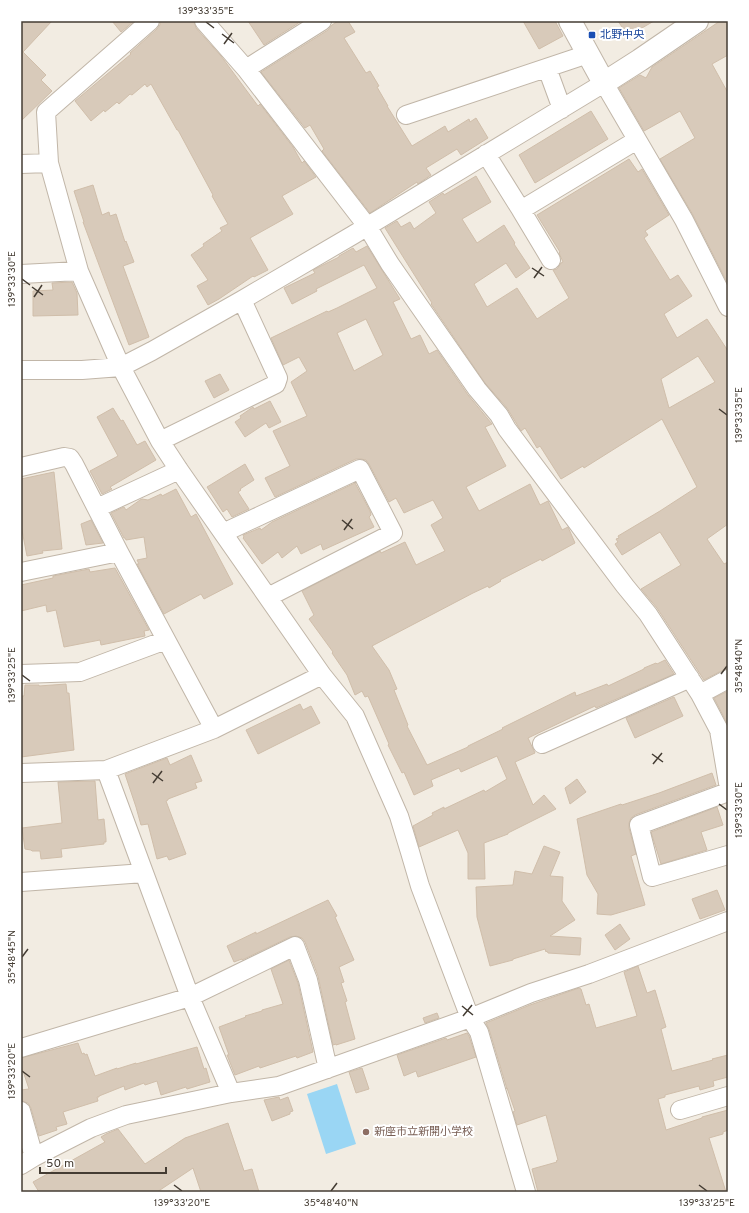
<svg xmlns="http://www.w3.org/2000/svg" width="749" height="1213" font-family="Overpass,'Noto Sans JP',sans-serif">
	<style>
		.water { fill: #9ad6f4 }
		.building { fill: #d8caba; stroke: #d0beaa; fill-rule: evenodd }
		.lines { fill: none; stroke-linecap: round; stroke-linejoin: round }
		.minor-casing { stroke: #c1b6a8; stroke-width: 20 }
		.tertiary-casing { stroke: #c1b6a8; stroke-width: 24 }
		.minor { stroke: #fff; stroke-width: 18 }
		.tertiary { stroke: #fff; stroke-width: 22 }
		.ticks { fill: none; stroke: #443c33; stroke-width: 1.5 }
		.transit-dot { fill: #1a4fb4; stroke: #fff; stroke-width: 1.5 }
		.education-dot { fill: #8d6e63; stroke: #fff; stroke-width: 1.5 }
		.labels { text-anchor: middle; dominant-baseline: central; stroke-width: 4; stroke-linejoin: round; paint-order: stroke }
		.transit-label { font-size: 11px; fill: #164399; stroke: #fff; text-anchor: start }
		.education-label { font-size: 11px; fill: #785e54; stroke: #fff; text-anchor: start }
		.neatline { fill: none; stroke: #443c33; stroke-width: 1.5 }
		.ticks-label { font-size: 10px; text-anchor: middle; fill: #443c33 }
	</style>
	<rect width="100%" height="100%" fill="#f2ece2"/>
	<!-- water -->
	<path class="water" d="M337 1084 356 1144 326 1154 307 1094Z"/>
	<!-- building -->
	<path class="building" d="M21 21H52L23 52 46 75 41 80 52 91 21 121Z
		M112 21H134L121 32Z
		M160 21H194L196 28 221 56 258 106 260 104 293 147 302 163 304 161 316 177 282 196 293 214 250 238 268 270 254 277 253 276 219 299 208 305 197 286 208 280 191 255 204 246 203 244 222 231 220 228 228 224 212 196 213 195 178 130H177L151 84 147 87 145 84 132 95 130 94 119 104 117 102 105 112 104 110 91 121 75 101 131 54 130 53 157 29 160 25Z
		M248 21H300V22L264 45Z
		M338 21H348L355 32 344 38 366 73 370 71 379 86 377 87 388 106H387L412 146 445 126 448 132 469 119 470 122 476 118 488 138 461 155 457 149 426 168 431 175 418 184 417 182 370 213 322 151 324 149 310 125 305 128 261 72 328 30 332 25Z
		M523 21H555L563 36 539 49Z
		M618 21H654L628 36Z
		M720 21H728V55L712 64 728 93V284L693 215 660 159 695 138 680 111 644 131 619 88 640 75 646 78 652 67Z
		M591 111 608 139 535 183 519 155Z
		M629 159 638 172 642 169 669 215 645 231 648 235 644 238 670 280 678 275 692 296 664 314 677 338 707 319 728 351V524L707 539 724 564 728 562V669L723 670 704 680 657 608 641 589 681 565 660 532 622 555 615 544 618 542 616 539 619 538 618 536 660 511 697 487 662 419 584 468 583 466 561 479 540 446 537 448 525 428 521 431 507 408 485 383 431 304 432 303 385 228 397 221 401 227 410 222 414 229 436 213 429 202 443 193 444 195 476 176 491 202 462 219 477 243 504 225 515 243 514 244 530 268 516 278 506 263 474 284 487 307 517 288 537 319 569 298 553 270 557 269 561 263 563 262 559 253 560 252 537 215ZM698 356 715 382 669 408 661 379Z
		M93 185 102 215 109 212 110 216 116 214 125 242 126 241 134 262 123 266 149 337 129 345 83 222H84L74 191Z
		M367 246 400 299 393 302 411 339 420 335 429 354 437 350 468 395 492 424 485 427 506 466 466 487 479 511 530 484 540 505 548 501 562 530 568 527 575 543 542 561 541 559 500 580 501 581 489 588 488 586 473 593 372 646 389 670 397 689 394 690 408 725 407 726 427 765 468 747V746L503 729 502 728 575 692 576 696 607 684 608 686 644 669V668L656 663 657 664 665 660 674 674 596 708 595 706 528 738 535 753 515 762 533 805 544 795 556 809 508 833V834L484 843 485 879H468V853L458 830 419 847 413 826 433 815 432 813 444 807V809L484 790 485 792 507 779 497 756 461 772 459 768 431 780 433 786 414 795 404 772 402 773 388 745 389 744 368 696 365 697 362 691 355 695 347 675 332 653 333 652 309 619 314 615 302 591 380 551 381 553 405 542 416 565 445 551 431 525 443 518 433 500 404 513 396 498 389 502 369 464 366 460 361 459H356L275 497 265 478 290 466 273 431 307 416 291 382 307 371 299 357 283 365 271 338 327 311 328 312 337 308 377 288 364 265 316 289 317 291 292 304 284 288 315 273 313 270 339 257V256L353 248 356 252ZM366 319 383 355 354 371 337 333Z
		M72 282 77 293 78 315 33 316V291L53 290 52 283Z
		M220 374 229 390 214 398 205 381Z
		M270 401 281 422 269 428 266 423 245 437 235 422 241 418 240 416 253 407 254 409Z
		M113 408 121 421 123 420 137 445 145 441 156 460 110 487 112 489 102 494 90 471 118 456 97 417Z
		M245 464 254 480 240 489 241 490 238 492 249 509 232 517 227 509 223 512 207 487Z
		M54 472 62 549 42 551 43 553 27 556 21 525V479Z
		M355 483 370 511 371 515 369 517 374 527 323 550 321 544 301 554 297 546 282 558 278 552 262 564 243 538 244 537 243 535 260 528 261 530 272 522Z
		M176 489 191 517 196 514 233 584 204 599 201 594 164 614 137 564H139L137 560 147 558 144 537 126 540 125 538H124L111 513 124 507 126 510 140 500 142 499 148 500 161 494 162 496Z
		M91 520 103 543 86 545 81 524Z
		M115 568 149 630 144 631 145 636 101 645 100 640 64 647 56 610 47 612 46 605 21 611V585L53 578V576L89 569 90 572Z
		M66 684 67 693H69L74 750 21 757V710L22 696H24L25 685H39V686Z
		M728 691V725L714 698Z
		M674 697 683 716 635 738 626 718Z
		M300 704 303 710 311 706 320 723 258 754 246 730Z
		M191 755 202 781 195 783 197 788 168 799V800L166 801 186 854 169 860 167 856 157 859 148 824 141 825 136 807 125 774 167 758 170 765Z
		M712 773 716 785 635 815 631 818 629 823V828L636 854 631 856 645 905 611 915 597 914 598 894 587 875 577 819 621 804 622 805 659 793Z
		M577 779 586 792 570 804 565 788Z
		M95 781 98 820 104 819 106 839V842H104V844L61 849 62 857 41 859 40 851H32L31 850 25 849 22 828 62 823 58 782Z
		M717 807 723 825 701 832 707 850 661 864 651 832Z
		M544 846 560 852 550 876 563 877 562 901 575 920 550 936 581 938 580 955 548 953 547 951 546 952 545 949 513 959V960L490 966 477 917 476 887 513 885 515 871 532 874Z
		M717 890 725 910 700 919 692 899Z
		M328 900 337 916 335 917 354 960 339 967 344 982 341 983 347 1001 345 1002 355 1039 336 1045V1044L333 1045 318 976 305 942 302 938 296 936 290 937 242 960V959L234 962 227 946 256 932V934Z
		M620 924 630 939 615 950 605 935Z
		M289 960 298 983 313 1052 297 1058 296 1056 260 1068 259 1066 235 1075 227 1055H229L219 1027 246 1017 245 1016 262 1011V1010L283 1004 271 969Z
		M638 966 647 993 655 990 666 1027 661 1029 672 1071 713 1060 712 1059 728 1055V1077L713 1081 714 1086 700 1090 699 1086 665 1095V1097L658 1099 666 1130 702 1118V1117L728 1110V1130L723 1132V1134L709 1138 726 1192H538L532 1169 557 1162 556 1161 558 1160 546 1115 517 1125 513 1112 515 1111 507 1088V1089L489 1029 486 1023 530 1005 579 988 581 989 586 1005 589 1004 596 1028 637 1016 624 972Z
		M437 1013 439 1018 425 1023 423 1018Z
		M467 1033 469 1036 476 1057 418 1077 416 1071 404 1076 397 1055 446 1038 447 1040Z
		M78 1043 82 1054 84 1053 85 1055 87 1054 95 1076 117 1068V1069L136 1063V1064L197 1047 204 1069 206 1068 210 1082 187 1089 186 1087 161 1095 157 1081 145 1085 144 1083 125 1090 124 1086 99 1096V1097H97L98 1101 63 1112 67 1124 56 1127 57 1130 39 1136 31 1108 28 1103 21 1101V1090L29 1089 21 1065V1058Z
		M362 1068 369 1089 356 1093 349 1072Z
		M279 1097 280 1100 288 1097 293 1111 290 1112V1114L272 1121 264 1100Z
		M228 1123 244 1171 252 1169 259 1192H201L193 1168 157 1192H39L33 1182 105 1142 101 1137 106 1134 118 1129 145 1164 185 1138Z"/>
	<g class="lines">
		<!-- minor casing -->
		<g class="minor-casing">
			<path id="minor" d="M150 21 46 112 49 163 79 271 121 367 160 441 179 470 322 675 355 716 399 816 410 852 420 886 470 1018 479 1032 526 1192
				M204 21 246 69 367 226 390 264 477 389 499 415 507 429 625 586 648 614 700 694 719 730 728 783
				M547 68 562 109
				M246 69 322 21
				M406 115 588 54
				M486 154 521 210 637 140
				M21 164 49 163
				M521 210 551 260
				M21 274 79 271
				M21 370H82L121 367 152 351 242 300 353 235 604 83 684 220 728 307
				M160 441 276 384 278 378 242 300
				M21 467 64 457 70 458 74 464 119 552 214 729
				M97 508 179 470
				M223 533 360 469 393 533 268 597
				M21 572 119 552
				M21 674 80 672 166 640
				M700 694 728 679
				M542 744 690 678
				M106 770 190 997 231 1093
				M21 773 106 770 214 729 322 675
				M728 792 639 825 652 877 728 855
				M21 882 144 873
				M21 1048 190 997 295 946 308 980 328 1069
				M680 1110 728 1096
				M21 1111 34 1157
				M21 1165 34 1157 91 1128 126 1115 231 1093 279 1086 470 1018 531 993 589 974 728 921"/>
		</g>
		<!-- tertiary casing -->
		<g class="tertiary-casing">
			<path id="tertiary" d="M570 21 604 83 640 60 697 21"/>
		</g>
		<!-- minor -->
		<use href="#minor" class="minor"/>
		<!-- tertiary -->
		<use href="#tertiary" class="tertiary"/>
	</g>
	<!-- ticks -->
	<path class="ticks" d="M206 22 214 28M222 34 234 43M224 44 232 33M532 268 544 276M534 278 542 267M22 279 30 285M32 287 43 295M34 297 42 285M719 409 727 415M342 520 353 529M344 530 352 519M721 674 727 666M22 675 30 681M652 754 663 762M653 764 662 753M152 773 163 781M153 783 162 771M719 804 727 810M22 957 28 949M462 1006 473 1015M463 1016 472 1005M22 1071 30 1077M174 1185 182 1191M699 1185 707 1191M331 1191 337 1183"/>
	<!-- markers -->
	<rect class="transit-dot" x="588" y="31" width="8" height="8" rx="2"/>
	<circle class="education-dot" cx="366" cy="1132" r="4"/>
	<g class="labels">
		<!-- transit labels -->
		<g class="transit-label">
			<text x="600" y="35">北野中央</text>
		</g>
		<!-- education labels -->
		<g class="education-label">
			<text x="374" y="1132">新座市立新開小学校</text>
		</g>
	</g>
	<!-- border -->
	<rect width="749" height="1213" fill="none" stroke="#ffffff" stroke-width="44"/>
	<!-- scale -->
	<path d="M40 1167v6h126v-6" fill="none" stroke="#443c33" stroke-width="2"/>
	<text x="46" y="1167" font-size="12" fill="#443c33" stroke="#ffffff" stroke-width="3" paint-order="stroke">50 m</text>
	<rect x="22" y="22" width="705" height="1169" class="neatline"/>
	<g class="ticks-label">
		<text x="206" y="14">139°33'35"E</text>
		<text transform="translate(11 279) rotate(-90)" y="4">139°33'30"E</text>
		<text transform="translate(738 415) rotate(-90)" y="4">139°33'35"E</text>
		<text transform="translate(738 666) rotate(-90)" y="4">35°48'40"N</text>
		<text transform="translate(11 675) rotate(-90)" y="4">139°33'25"E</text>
		<text transform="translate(738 810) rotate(-90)" y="4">139°33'30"E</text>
		<text transform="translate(11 957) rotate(-90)" y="4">35°48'45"N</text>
		<text transform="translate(11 1071) rotate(-90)" y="4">139°33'20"E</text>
		<text x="182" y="1206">139°33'20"E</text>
		<text x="331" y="1206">35°48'40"N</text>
		<text x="707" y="1206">139°33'25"E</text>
	</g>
</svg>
